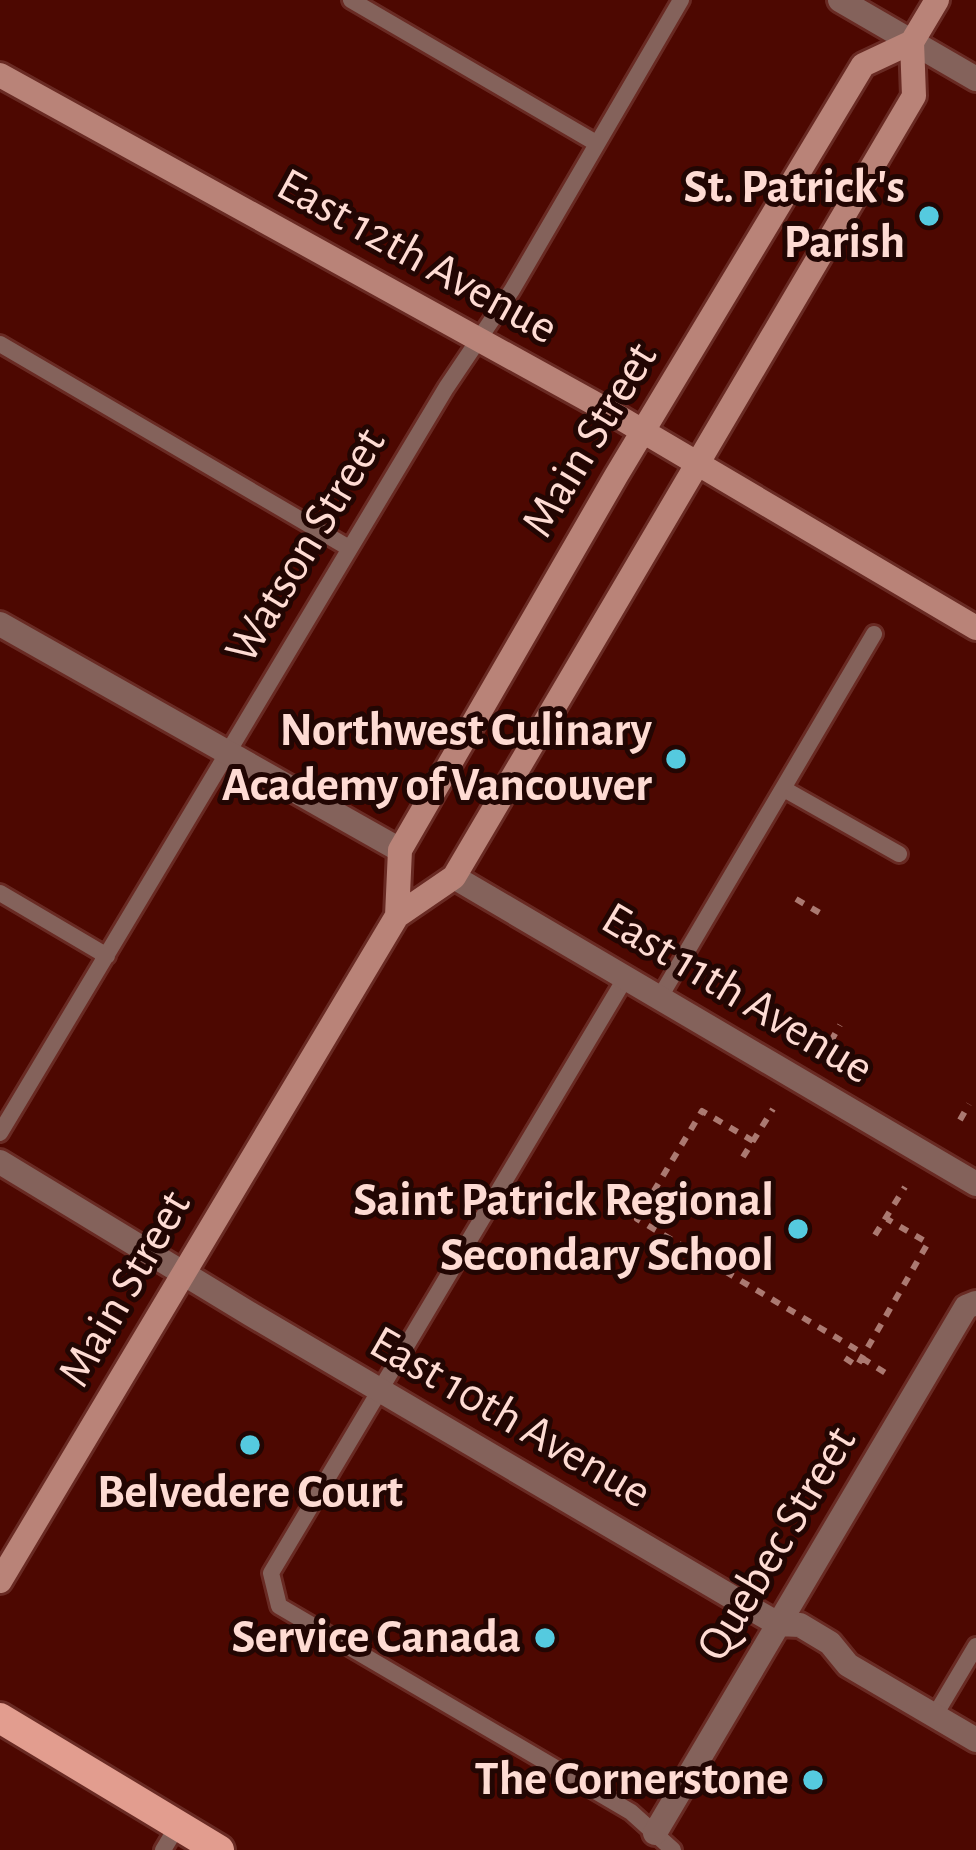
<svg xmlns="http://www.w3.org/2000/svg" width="976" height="1850" font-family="'Alegreya Sans',sans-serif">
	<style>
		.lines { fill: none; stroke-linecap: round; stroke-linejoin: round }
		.lane-casing { stroke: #692a23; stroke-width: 22 }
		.street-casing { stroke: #692a23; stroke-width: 30 }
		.secondary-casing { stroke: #692a23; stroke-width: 30 }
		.primary-casing { stroke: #692a23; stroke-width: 36 }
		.path { stroke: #ab7971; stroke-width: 6; stroke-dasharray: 9 9; stroke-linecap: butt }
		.lane { stroke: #84625b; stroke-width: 16 }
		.street { stroke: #84625b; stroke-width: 24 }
		.secondary { stroke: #b98378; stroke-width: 24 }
		.primary { stroke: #e29d8f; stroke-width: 30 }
		.poi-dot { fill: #55cadf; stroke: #220603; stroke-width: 4.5 }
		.labels { text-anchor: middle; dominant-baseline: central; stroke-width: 10; stroke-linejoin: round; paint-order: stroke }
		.poi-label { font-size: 48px; font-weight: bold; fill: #fedbd3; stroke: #220603; text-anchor: end }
		.street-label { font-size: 48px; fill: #fedbd3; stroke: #220603 }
	</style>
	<rect width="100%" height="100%" fill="#4d0801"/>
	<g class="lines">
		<!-- lane casing -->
		<g class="lane-casing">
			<path id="lane" d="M351 0 596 143
				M0 344 349 548
				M784 789 899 854
				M0 893 107 956
				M626 977 271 1573 279 1606 631 1812 673 1850
				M660 997 874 634
				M0 1133 446 388 512 290 681 0
				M935 1715 976 1646
				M163 1850 178 1825"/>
		</g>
		<!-- street casing -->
		<g class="street-casing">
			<path id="street" d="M840 0 976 79
				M0 624 400 850
				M454 877 976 1184
				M0 1162 252 1315 752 1609 778 1624 800 1625 830 1643 848 1665 976 1740
				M655 1833 966 1307 976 1303"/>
		</g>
		<!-- secondary casing -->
		<g class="secondary-casing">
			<path id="secondary" d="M0 75 612 413 976 628
				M397 916 400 850 616 476 863 65 912 42
				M0 1581 397 916 454 877 914 96 912 42 937 0"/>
		</g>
		<!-- primary casing -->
		<g class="primary-casing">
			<path id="primary" d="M0 1718 219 1850"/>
		</g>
		<!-- path -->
		<path class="path" d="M796 899 825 916
			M822 1057 840 1025
			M960 1120 969 1104
			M753 1141 702 1111 637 1219 864 1354
			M743 1157 773 1109
			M875 1235 905 1187
			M845 1358 857 1366 928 1243 887 1219
			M862 1358 887 1374"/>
		<!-- lane -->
		<use href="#lane" class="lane"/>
		<!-- street -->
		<use href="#street" class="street"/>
		<!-- secondary -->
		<use href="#secondary" class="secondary"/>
		<!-- primary -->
		<use href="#primary" class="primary"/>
	</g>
	<!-- markers -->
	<g class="poi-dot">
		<circle cx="929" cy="216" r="12"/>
		<circle cx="676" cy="759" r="12"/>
		<circle cx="798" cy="1229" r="12"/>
		<circle cx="250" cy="1445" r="12"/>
		<circle cx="545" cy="1638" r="12"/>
		<circle cx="813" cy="1780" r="12"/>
	</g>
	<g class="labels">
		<!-- poi labels -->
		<g class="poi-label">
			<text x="905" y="188">St. Patrick's<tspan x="905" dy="55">Parish</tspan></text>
			<text x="652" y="731">Northwest Culinary<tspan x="652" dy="55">Academy of Vancouver</tspan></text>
			<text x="774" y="1201">Saint Patrick Regional<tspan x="774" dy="55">Secondary School</tspan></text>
			<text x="250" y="1493" text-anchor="middle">Belvedere Court</text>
			<text x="521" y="1638">Service Canada</text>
			<text x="789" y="1780">The Cornerstone</text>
		</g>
		<!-- street labels -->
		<g class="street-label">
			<text transform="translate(417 257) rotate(29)">East 12th Avenue</text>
			<text transform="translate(590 440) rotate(-59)">Main Street</text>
			<text transform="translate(306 546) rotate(-59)">Watson Street</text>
			<text transform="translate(737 994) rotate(31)">East 11th Avenue</text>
			<text transform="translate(125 1289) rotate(-60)">Main Street</text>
			<text transform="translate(510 1418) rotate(30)">East 10th Avenue</text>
			<text transform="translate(777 1544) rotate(-59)">Quebec Street</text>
		</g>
	</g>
</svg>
